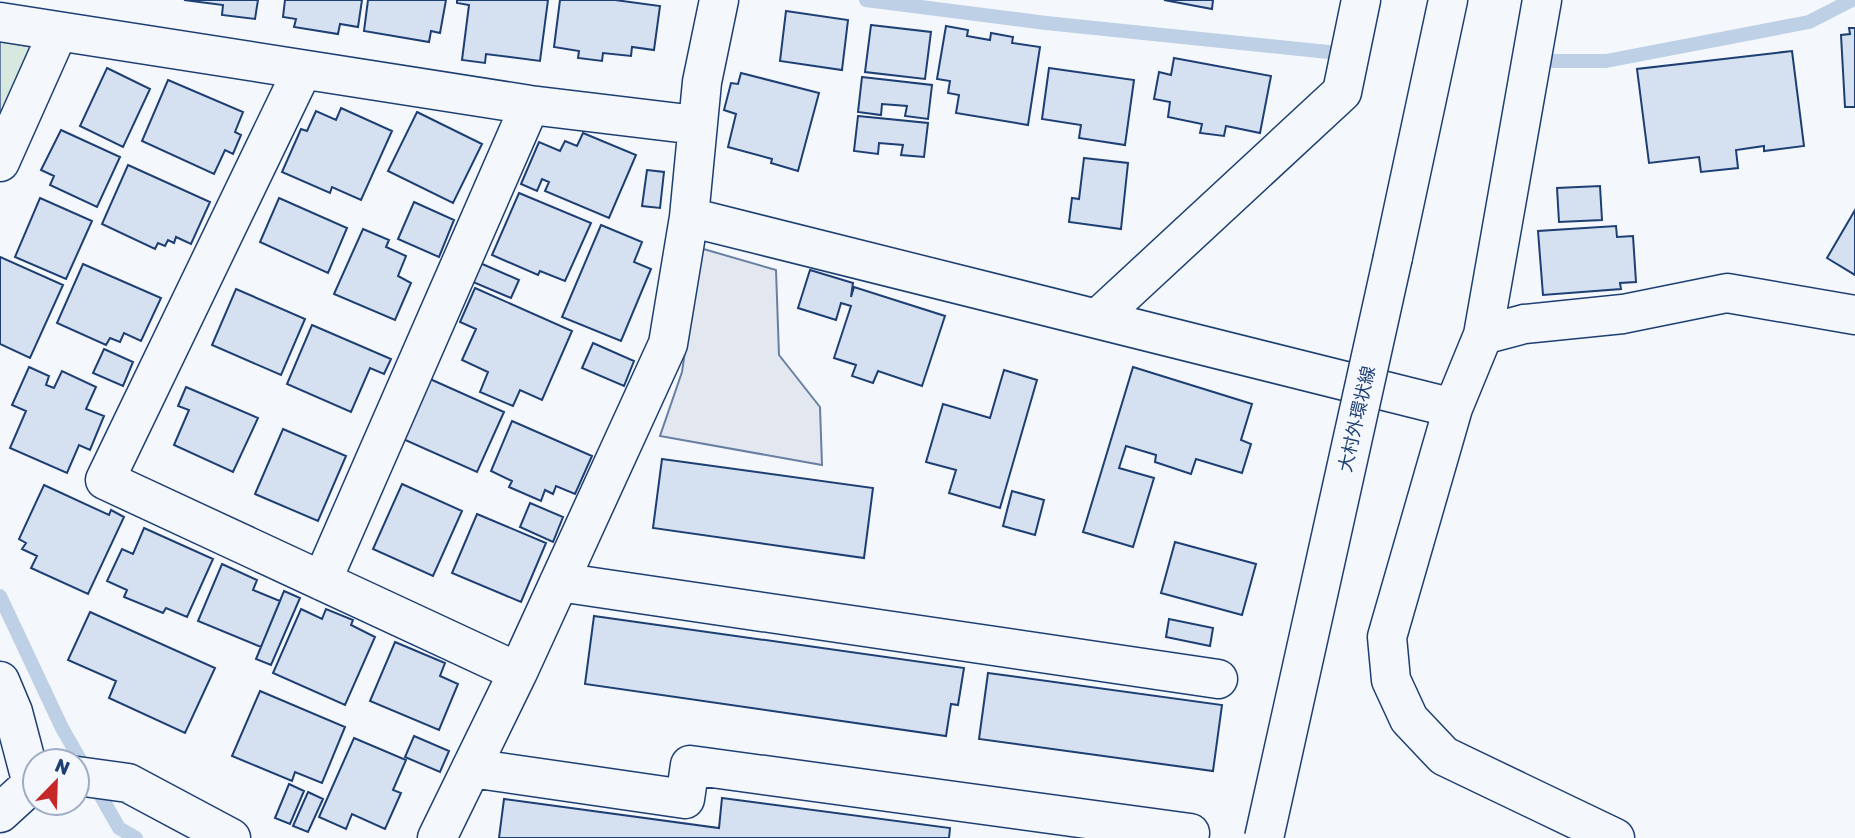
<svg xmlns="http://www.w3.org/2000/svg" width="1855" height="838" font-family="Rubik,'Noto Sans JP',sans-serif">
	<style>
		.green { fill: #d7e8df; stroke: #687fa3; stroke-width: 2 }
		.parking { fill: #e3e8f0; stroke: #687fa3; stroke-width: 2 }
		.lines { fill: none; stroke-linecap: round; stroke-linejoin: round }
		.stream { stroke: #bed0e5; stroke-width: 14 }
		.building { fill: #d5e0f0; stroke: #1d3f73; stroke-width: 2 }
		.minor-casing { stroke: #1d3f73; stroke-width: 41 }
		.secondary-casing { stroke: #1d3f73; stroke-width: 41 }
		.minor { stroke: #f4f7fb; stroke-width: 38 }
		.secondary { stroke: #f4f7fb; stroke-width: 38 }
		.secondary-bridge-casing { stroke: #1d3f73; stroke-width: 41; stroke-linecap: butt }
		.secondary-bridge { stroke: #f4f7fb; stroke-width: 38 }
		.labels { text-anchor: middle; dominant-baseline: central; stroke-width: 5; stroke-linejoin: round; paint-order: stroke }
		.street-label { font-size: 18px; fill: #1d3f73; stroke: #f4f7fb }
	</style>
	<rect width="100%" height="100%" fill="#f4f7fb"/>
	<!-- green -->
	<path class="green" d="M0 41 33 47 0 121Z"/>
	<!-- parking -->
	<path class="parking" d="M700 248 776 270 779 355 820 407 822 465 660 436 682 372Z"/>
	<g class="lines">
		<!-- stream -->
		<path class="stream" d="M866 0 1046 23 1348 54
			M1551 61H1606L1809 22 1852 0
			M0 596 62 728 119 828 136 838"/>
	</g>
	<!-- building -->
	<path class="building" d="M184 0H258L255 19 222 15 223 5Z
		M285 0H362L358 27 340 24 338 34 294 27 296 19 283 17Z
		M368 0H446L440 33 431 31 429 42 364 31Z
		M457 0H548L540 61 486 54 485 63 462 60 469 5 457 3Z
		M560 0H615L660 6 654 50 632 47 631 56 603 53 602 61 578 58 579 51 554 47Z
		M1164 0H1213L1212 9Z
		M786 11 848 20 842 70 780 61Z
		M871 25 931 32 925 79 865 72Z
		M946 26 968 30 967 36 990 40 991 33 1013 37 1012 43 1040 47 1028 125 956 113 959 95 948 93 950 81 937 79Z
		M1849 28H1855V107H1845L1841 35 1850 34Z
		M1792 51 1804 146 1764 151V146L1736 150 1738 168 1701 172 1699 157 1649 163 1637 69Z
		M1174 58 1271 76 1260 133 1226 126 1224 136 1200 133 1202 124 1168 117 1170 102 1154 99 1159 72 1171 75Z
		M107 68 150 89 123 147 80 126Z
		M1049 68 1134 80 1125 145 1079 138 1081 125 1042 119Z
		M741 73 819 93 798 171 771 163 772 159 728 147 736 114 724 110 731 83 738 84Z
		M862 77 932 85 928 119 905 116 907 106 882 104 881 115 858 112Z
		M168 80 243 112 235 132 241 135 233 154 225 150 214 174 142 141Z
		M341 108 392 131 361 200 332 187 330 193 282 172 301 129 307 131 316 111 336 120Z
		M417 112 482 144 453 203 388 171Z
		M858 116 928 123 924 157 901 155 903 145 879 143 878 154 854 151Z
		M61 130 120 157 97 207 50 185 54 176 41 170Z
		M583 133 636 155 609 218 545 191 549 182 542 179 537 191 521 184 539 142 560 151 565 141 577 146Z
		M1084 158 1128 163 1121 229 1069 222 1072 198 1079 199Z
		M128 165 210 202 191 244 176 237 174 243 168 240 165 246 158 243 155 249 102 224Z
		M647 170 664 172 660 208 642 206Z
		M1600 186 1602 220 1559 222 1557 188Z
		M519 193 591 223 565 281 540 271 538 275 492 255Z
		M40 198 92 221 66 279 15 257Z
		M279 198 347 228 328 273 260 242Z
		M414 202 454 220 439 257 398 239Z
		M1855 210V275L1827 258Z
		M601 225 642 242 634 262 651 269 621 341 562 317Z
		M1616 226 1617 237 1633 236 1636 282 1620 283 1621 289 1543 295 1538 231Z
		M363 229 389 240 386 247 406 256 398 276 411 283 395 320 334 294Z
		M0 257 63 285 30 358 0 344Z
		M480 263 519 280 511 298 473 282Z
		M83 264 161 298 141 341 124 333 120 342 110 338 106 345 57 323Z
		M810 270 853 283 851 297 854 287 945 316 922 386 878 371 873 383 852 376 856 365 834 358 851 306 841 303 836 320 798 308Z
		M475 288 572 331 542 400 520 390 513 406 480 392 488 372 462 360 476 329 460 322Z
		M236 289 305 319 281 375 212 345Z
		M312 325 391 359 384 374 370 368 351 412 287 384Z
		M593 343 634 361 624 386 582 368Z
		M104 349 133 362 123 386 93 373Z
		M29 367 49 376 46 385 54 388 62 371 96 387 86 409 104 416 90 450 79 445 67 473 10 448 26 411 12 405Z
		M1133 367 1252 404 1241 440 1251 444 1242 473 1196 459 1191 474 1155 462 1156 455 1126 446 1119 468 1154 478 1133 547 1083 532Z
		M1004 370 1037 380 1000 508 949 493 956 470 926 462 943 404 990 418Z
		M430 379 504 412 477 472 403 439Z
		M186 387 258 418 233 472 174 445 189 410 178 406Z
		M512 421 592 456 575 494 556 486 553 494 545 490 541 501 509 487 512 481 491 471Z
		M283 429 346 456 318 521 255 494Z
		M662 459 873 488 864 558 653 528Z
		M402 484 462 511 433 576 373 549Z
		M44 485 109 515 111 510 124 517 88 594 31 568 37 556 22 549 26 543 19 539Z
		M1012 491 1044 500 1035 535 1003 526Z
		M530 503 563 517 553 542 520 527Z
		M477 514 546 543 521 602 452 573Z
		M144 528 213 559 187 617 166 608 163 613 124 597 127 590 107 581 122 549 133 554Z
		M1175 542 1256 564 1242 615 1161 593Z
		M222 564 257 580 253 590 280 601 261 647 198 621Z
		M284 591 300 598 271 665 256 659Z
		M301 609 322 619 326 609 353 620 351 625 375 637 345 705 273 673Z
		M90 612 215 668 185 733 109 698 116 681 68 660Z
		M594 616 964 668 958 705 951 704 946 736 585 684Z
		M1169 619 1213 628 1210 646 1166 637Z
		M395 642 445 663 440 676 458 684 439 730 370 701Z
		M988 673 1222 705 1213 771 979 739Z
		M260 691 345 727 322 783 295 772 292 781 232 756Z
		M414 736 449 751 440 772 405 757Z
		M354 738 406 760 393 790 401 793 385 829 352 814 346 829 319 817Z
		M289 784 304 791 290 824 275 818Z
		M308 792 323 799 308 832 293 826Z
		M722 798 950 828 949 838H499L504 799 719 828Z"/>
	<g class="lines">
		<!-- minor casing -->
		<g class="minor-casing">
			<path id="minor" d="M1542 0 1483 335 1453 408 1387 637 1391 680 1409 719 1444 756 1615 838
				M0 22 530 105 696 125
				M302 71 105 480 518 672
				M0 162 58 32
				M689 217 1453 408
				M1097 319 1342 92 1361 0
				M1483 335 1524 324 1623 314 1727 293 1855 315
				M322 581 530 105
				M559 582 1218 679
				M0 681 13 712 32 784
				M471 768 685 799 690 765 1190 833
				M77 776 128 783 231 838
				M0 813 35 781
				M437 838 518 672 668 344 689 217 702 82 719 0"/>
		</g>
		<!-- secondary casing -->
		<g class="secondary-casing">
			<path id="secondary" d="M1393 257 1448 0"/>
		</g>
		<!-- minor -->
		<use href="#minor" class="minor"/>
		<!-- secondary -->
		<use href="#secondary" class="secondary"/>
		<!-- secondary-bridge casing -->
		<g class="secondary-bridge-casing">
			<path id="secondary-bridge" d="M1264 838 1393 257"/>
		</g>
		<!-- secondary-bridge -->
		<use href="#secondary-bridge" class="secondary-bridge"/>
	</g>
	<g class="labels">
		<!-- street labels -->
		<g class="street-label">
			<text transform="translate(1357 419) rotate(-77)">大村外環状線</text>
		</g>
	</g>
	<!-- north arrow -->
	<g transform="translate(56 782) rotate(23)"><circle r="33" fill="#f4f7fb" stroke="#9eadc5" stroke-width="2"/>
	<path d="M0-5L12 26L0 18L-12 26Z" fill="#c62828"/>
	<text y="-10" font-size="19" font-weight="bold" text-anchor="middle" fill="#1d3f73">N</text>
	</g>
</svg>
